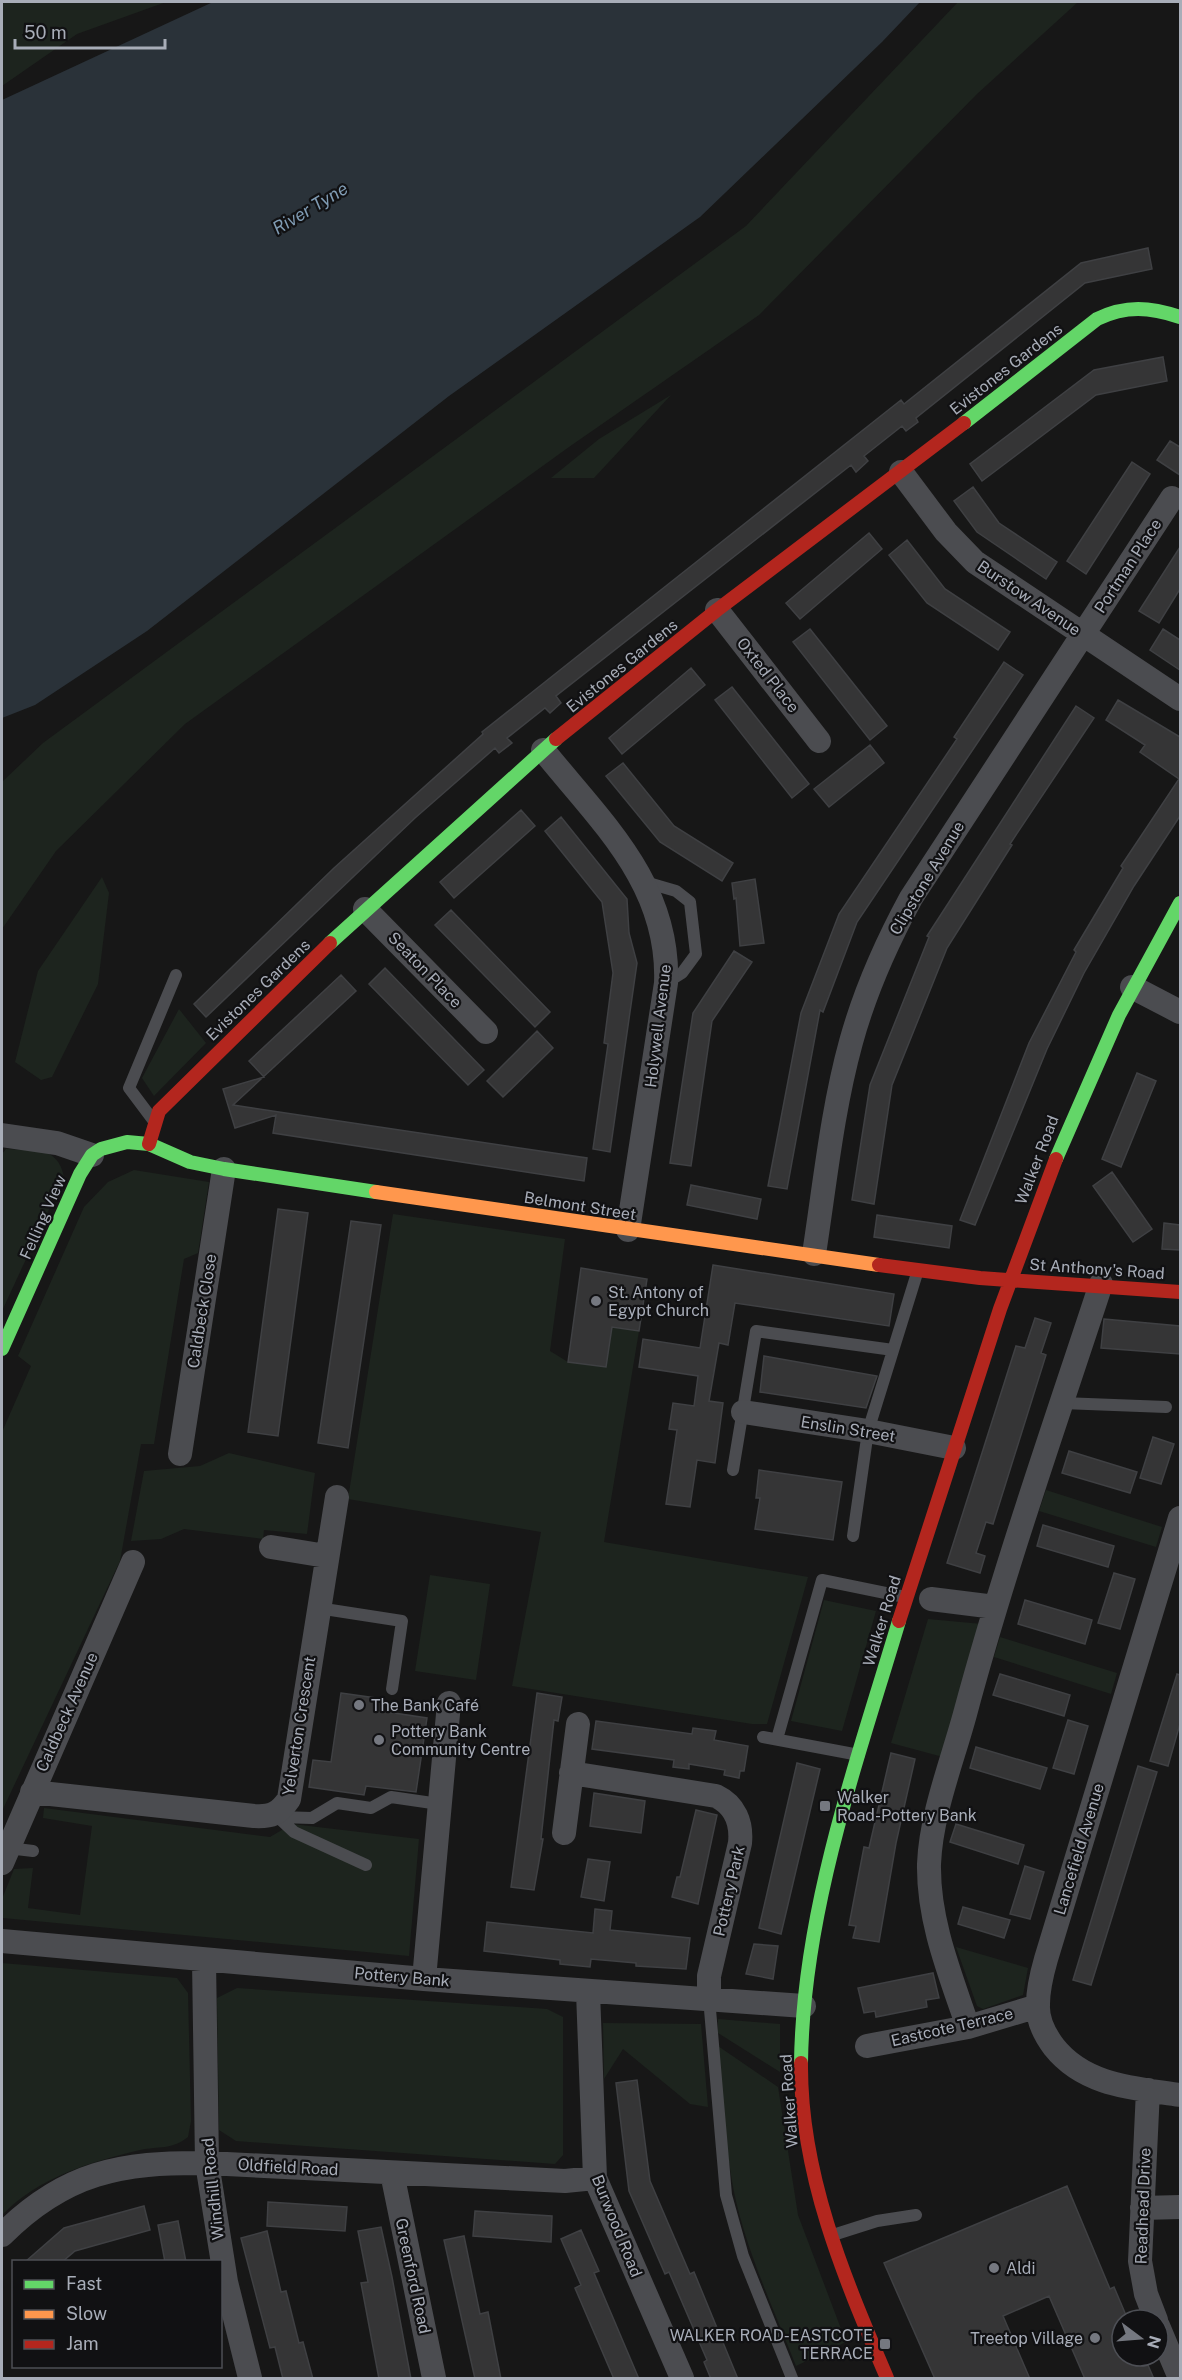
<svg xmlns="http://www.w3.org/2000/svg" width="1182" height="2380" font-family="'Public Sans',sans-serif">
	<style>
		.green { fill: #1d241e }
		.water { fill: #2a3239 }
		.building { fill: #353536; stroke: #3f4043; stroke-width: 1.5 }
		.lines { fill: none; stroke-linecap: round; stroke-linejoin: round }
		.lane { stroke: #4b4c50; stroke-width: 12 }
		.street { stroke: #4b4c50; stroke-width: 24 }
		.fast { stroke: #63d668; stroke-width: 14 }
		.slow { stroke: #ff974d; stroke-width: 14 }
		.jam { stroke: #b3261e; stroke-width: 14 }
		.poi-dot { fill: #757880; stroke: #111113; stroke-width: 2 }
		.labels { text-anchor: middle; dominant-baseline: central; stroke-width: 4.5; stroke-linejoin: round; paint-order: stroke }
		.street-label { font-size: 16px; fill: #a8adb8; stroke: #111113 }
		.poi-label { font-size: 16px; fill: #a8adb8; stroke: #111113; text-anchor: start }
		.water-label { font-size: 18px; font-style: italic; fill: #7f9bb3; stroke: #111113 }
	</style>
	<rect width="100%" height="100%" fill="#171717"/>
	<!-- green -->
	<path class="green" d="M2 2H166L77 34 2 86Z
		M958 2H1078L977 94 759 315 569 447 185 724 56 851 2 929 3 781 43 743 746 226Z
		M671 395 594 478H551L599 439Z
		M102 877 109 893 98 984 52 1077 41 1080 15 1062 38 971Z
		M179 1009 206 1043 154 1096 142 1078Z
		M6 1149C33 1151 58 1145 64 1177L2 1311V1154Z
		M134 1170 209 1182 198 1253 184 1259 154 1444H141L120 1561 2 1811V1432L31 1366 18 1356 84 1207 108 1182Z
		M393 1214 565 1239 550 1351 568 1362 612 1327 639 1331 604 1542 808 1577 767 1724H752L512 1686 541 1532 348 1499Z
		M229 1453 315 1473 307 1534 264 1530 263 1539 184 1529 161 1539 131 1541 144 1471 200 1466Z
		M1046 1490 1162 1527 1156 1547 1039 1511Z
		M430 1575 490 1584 476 1680 415 1671Z
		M824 1600 876 1611 842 1731 791 1721Z
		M928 1619 982 1624 943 1757 891 1743Z
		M1000 1637 1117 1673 1111 1694 994 1657Z
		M44 1808 270 1837 292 1824 419 1839 409 1956 3 1918 2 1899 14 1869 33 1868 28 1908 80 1915 92 1826 43 1818Z
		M956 1947 1028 1968 1023 1995 983 2009 977 2006Z
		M2 1963 177 1978 188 1993 191 2121 188 2137C171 2150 160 2146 140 2150 90 2162 39 2177 2 2215Z
		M237 1988 547 2009 563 2017V2155L555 2164 236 2141 219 2130 217 1998Z
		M718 2019 780 2024V2072L718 2033Z
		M603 2023 701 2024 708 2107 690 2104 623 2049 604 2079Z
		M718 2046 778 2087 798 2215 846 2342 796 2366C772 2304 741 2241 731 2175 724 2132 722 2089 718 2046Z"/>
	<!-- water -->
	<path class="water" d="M213 2H920L882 42 700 217 449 396 147 631 35 705 2 718V100Z"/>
	<!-- building -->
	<path class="building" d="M1148 248 1152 269 1085 283 916 418 918 422 906 431 902 426 864 456 868 461 856 472 851 465 556 696 561 703 550 713 545 708 507 738 512 743 499 753 495 748 415 818 206 1017 194 1004 334 868 483 734 482 732 628 616 901 400 904 404 1081 263Z
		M1163 357 1167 381 1096 395 982 481 970 464 1094 370Z
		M1170 441 1180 447V475L1157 460Z
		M1132 462 1150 474 1086 574 1067 561Z
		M973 487 999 523 1057 562 1046 579 977 532 954 501Z
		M869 533 882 549 800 619 786 603Z
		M907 540 945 589 1010 632 998 650 927 603 889 555Z
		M1180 547V589L1159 623 1139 611Z
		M810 629 887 726 870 740 793 642Z
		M1163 629 1180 640V670L1150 650Z
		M1004 662 1023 675 857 922 823 1012 820 1010 787 1189 768 1186 801 1013 839 914 957 739 954 737Z
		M691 668 705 685 622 754 609 738Z
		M732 687 809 784 792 798 715 700Z
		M1118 700 1180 737V816L1134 886 1084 973 1047 1049 975 1225 960 1220 1029 1043 1076 952 1074 950 1123 868 1121 866 1179 779 1140 752 1145 745 1106 720Z
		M1076 706 1094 718 1010 844 1012 845 947 948 892 1085 874 1204 852 1200 870 1085 929 937 927 936Z
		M870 745 884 763 829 807 814 789Z
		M623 763 674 826 733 863 722 881 660 842 606 776Z
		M521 810 535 826 454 898 440 882Z
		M561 817 627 899 629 933 637 963 610 1152 593 1149 608 1044 604 1043 613 973 602 902 545 831Z
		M755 879 764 943 740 946 736 898 734 899 732 883Z
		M451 910 550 1012 535 1027 435 925Z
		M734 951 752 962 712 1021 691 1166 670 1163 693 1013Z
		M385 968 484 1070 468 1085 369 984Z
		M341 975 356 991 233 1105 587 1158 584 1181 273 1133 276 1115 235 1128 223 1089 264 1077 249 1061Z
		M537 1031 553 1048 503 1097 487 1081Z
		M1137 1073 1156 1081 1121 1167 1102 1159Z
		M1112 1172 1152 1229 1133 1242 1093 1186Z
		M691 1185 761 1199 757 1219 687 1205Z
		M278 1209 308 1213 278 1436 248 1432Z
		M877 1215 952 1226 949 1248 874 1237Z
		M351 1221 381 1225 348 1448 318 1443Z
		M1164 1223 1180 1225V1250L1162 1249Z
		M713 1265 894 1294 889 1326 735 1303 728 1345 719 1343 709 1401 723 1403 715 1463 697 1460 690 1507 666 1504 677 1430 669 1429 673 1403 694 1406 698 1376 639 1367 643 1339 700 1348Z
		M581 1268 647 1279 639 1331 612 1327 606 1367 568 1362Z
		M1035 1318 1051 1323 1041 1353 1046 1355 993 1524 986 1522 976 1553 985 1556 980 1573 947 1563 1016 1346 1025 1348Z
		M1104 1319 1180 1326V1354L1101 1348Z
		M764 1356 877 1376 866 1408 760 1392Z
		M1153 1437 1174 1444 1161 1484 1140 1478Z
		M1069 1451 1137 1472 1130 1493 1062 1473Z
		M759 1470 842 1482 833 1540 755 1529 760 1498H756Z
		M1043 1525 1114 1546 1108 1567 1037 1546Z
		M1114 1573 1135 1579 1120 1629 1098 1623Z
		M1025 1600 1092 1620 1085 1644 1018 1624Z
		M1000 1674 1070 1695 1064 1716 993 1695Z
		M1177 1674 1180 1675V1724L1168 1766 1150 1761Z
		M341 1693 383 1699 381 1711 427 1718 416 1792 366 1786 364 1795 309 1787 313 1760 331 1762Z
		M537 1693 562 1697 558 1721 554 1720 541 1839H543L534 1890 511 1887Z
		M1068 1720 1088 1726 1074 1774 1053 1768Z
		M596 1721 692 1734 693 1728 716 1731 714 1740 748 1746 744 1771H740L739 1778 724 1775 725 1770 689 1764V1769L673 1767 674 1760 592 1749Z
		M976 1747 1047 1768 1040 1789 970 1768Z
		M891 1753 915 1759 896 1843 879 1942 853 1938 856 1926 849 1925 864 1847 869 1848Z
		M797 1763 820 1769 781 1934 759 1928Z
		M1138 1766 1157 1772 1091 1985 1073 1980Z
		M594 1793 645 1801 641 1833 590 1826Z
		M696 1810 717 1815 698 1904 672 1897 677 1877H680Z
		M956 1824 1024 1845 1018 1864 950 1842Z
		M588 1859 610 1862 604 1901 581 1897Z
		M1025 1866 1044 1872 1030 1919 1010 1914Z
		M963 1907 1010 1920 1004 1938 958 1924Z
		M595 1909 612 1911 610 1930 690 1938 686 1969 636 1966V1963L591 1959 590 1967 560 1964V1960L484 1951 487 1922 593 1933Z
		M754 1944 778 1946 773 1979 746 1974Z
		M933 1973 939 1998 926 2000 927 2007 876 2017 875 2011 864 2013 858 1988Z
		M637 2080 650 2181 690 2274 694 2272 738 2379H711L704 2362 707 2360 669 2272 665 2274 629 2191 616 2083Z
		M1067 2186 1110 2289 1114 2287 1128 2320H1122V2356H1144L1154 2379H1085L1049 2296 1003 2316 1030 2379H935L884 2263Z
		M268 2202 347 2207 345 2231 267 2226Z
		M144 2206 150 2230 75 2251 62 2262H25L64 2228Z
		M475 2211 552 2216 551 2242 473 2236Z
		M178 2221 186 2262H165L158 2225Z
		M381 2227 392 2277 411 2379H379L361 2283 368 2282 358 2231Z
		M581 2230 599 2271 594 2273 639 2379H614L575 2288 581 2285 561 2239Z
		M267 2231 281 2292 286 2291 299 2343 303 2342 313 2379H283L275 2347 270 2348 241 2238Z
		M464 2236 480 2314 488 2312 501 2379H475L444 2240Z"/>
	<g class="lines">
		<!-- lane -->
		<path class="lane" d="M645 882 676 891 690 902 696 954 682 973 666 983
			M153 1120 129 1088 176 975
			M1062 1403 1166 1407
			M733 1470 756 1331 893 1350
			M853 1536 868 1431 918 1270
			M318 1608 402 1621 392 1689
			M763 1737 859 1755
			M777 1739 822 1580 905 1597
			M276 1814 278 1817 312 1818 337 1803 371 1808 391 1797 439 1804
			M278 1817 294 1832 366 1865
			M8 1848 33 1851
			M709 1998 726 2195 743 2256 792 2378
			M833 2235 877 2221 916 2215"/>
		<!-- street -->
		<path class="street" d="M901 472 946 532 975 562 1180 699
			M717 610 819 741
			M543 750C601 822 670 884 666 983L628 1230
			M365 909 486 1032
			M1132 987 1180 1012
			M2 1135 57 1143 92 1155
			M814 1254C825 1183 832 1111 851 1042 865 991 886 944 911 898L1172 498
			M743 1412 868 1431 954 1448
			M180 1454 224 1169
			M1180 1518 1046 1959C1042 1973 1038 1989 1038 2004 1037 2020 1045 2035 1054 2047 1085 2086 1134 2088 1180 2095
			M271 1547 326 1556
			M931 1599 995 1607
			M571 1773 716 1796C735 1805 742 1823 740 1843L709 1976V1998
			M32 1792 254 1816C271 1817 279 1814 289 1799L337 1497
			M564 1833 578 1724
			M2 1863 133 1562
			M2 1941 424 1979 804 2006
			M204 1960 207 2163 226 2282 250 2378
			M424 1979 449 1703
			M588 1992 595 2178 682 2378
			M968 2027C950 1974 928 1921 929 1864 931 1814 952 1762 965 1714 1004 1569 1054 1427 1101 1284
			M867 2046 968 2027 1038 2006
			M1148 2090 1140 2261 1146 2294 1156 2320
			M392 2173 434 2378
			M1142 2208 1180 2207
			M2 2235C65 2172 121 2162 207 2163L565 2181 595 2178
			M1158 2326 1180 2378"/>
		<!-- fast -->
		<path class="fast" d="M964 423 1097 319C1126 305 1150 307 1180 317
			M330 943 556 739
			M1056 1159 1119 1015 1180 903
			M2 1349 80 1174 92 1155 101 1149 127 1142 149 1144 190 1162 224 1169 376 1192
			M801 2063C803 1911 856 1765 899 1621"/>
		<!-- slow -->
		<path class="slow" d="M376 1192 879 1265"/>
		<!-- jam -->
		<path class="jam" d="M556 739 717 610 964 423
			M149 1144 159 1111 330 943
			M879 1265 980 1278 1180 1292
			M899 1621 1000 1309 1056 1159
			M801 2063C800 2174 844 2277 887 2378"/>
	</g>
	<!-- markers -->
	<g class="poi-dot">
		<circle cx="596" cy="1301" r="6"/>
		<circle cx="359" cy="1705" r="6"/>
		<circle cx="379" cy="1740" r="6"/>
		<rect x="819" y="1800" width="12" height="12" rx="3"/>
		<circle cx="994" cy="2268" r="6"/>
		<circle cx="1095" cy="2338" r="6"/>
		<rect x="879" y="2338" width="12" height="12" rx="3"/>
	</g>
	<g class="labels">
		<!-- street labels -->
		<g class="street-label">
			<text transform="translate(1006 369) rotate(-38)">Evistones Gardens</text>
			<text transform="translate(1128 566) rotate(-57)">Portman Place</text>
			<text transform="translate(1029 598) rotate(34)">Burstow Avenue</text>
			<text transform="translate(622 666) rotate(-39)">Evistones Gardens</text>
			<text transform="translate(768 675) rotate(52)">Oxted Place</text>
			<text transform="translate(927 878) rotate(-59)">Clipstone Avenue</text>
			<text transform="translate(425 970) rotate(46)">Seaton Place</text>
			<text transform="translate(258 990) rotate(-44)">Evistones Gardens</text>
			<text transform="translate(658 1026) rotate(-83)">Holywell Avenue</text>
			<text transform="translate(1037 1160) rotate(-69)">Walker Road</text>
			<text transform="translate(580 1206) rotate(9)">Belmont Street</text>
			<text transform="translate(43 1217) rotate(-66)">Felling View</text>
			<text transform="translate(1097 1269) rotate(4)">St Anthony's Road</text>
			<text transform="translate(202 1311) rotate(-81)">Caldbeck Close</text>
			<text transform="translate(848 1429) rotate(9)">Enslin Street</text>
			<text transform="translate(882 1621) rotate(-73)">Walker Road</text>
			<text transform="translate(67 1712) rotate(-66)">Caldbeck Avenue</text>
			<text transform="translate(299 1726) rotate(-81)">Yelverton Crescent</text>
			<text transform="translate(1079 1849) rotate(-73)">Lancefield Avenue</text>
			<text transform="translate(729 1891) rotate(-77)">Pottery Park</text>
			<text transform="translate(402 1977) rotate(5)">Pottery Bank</text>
			<text transform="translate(952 2027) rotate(-13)">Eastcote Terrace</text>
			<text transform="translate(789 2101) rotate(-94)">Walker Road</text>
			<text transform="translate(288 2167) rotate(3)">Oldfield Road</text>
			<text transform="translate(213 2189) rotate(-96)">Windhill Road</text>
			<text transform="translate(1143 2206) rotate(-88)">Readhead Drive</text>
			<text transform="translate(617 2226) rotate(68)">Burwood Road</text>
			<text transform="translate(413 2276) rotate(78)">Greenford Road</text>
		</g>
		<!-- poi labels -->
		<g class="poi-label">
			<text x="608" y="1292">St. Antony of<tspan x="608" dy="18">Egypt Church</tspan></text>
			<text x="371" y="1705">The Bank Café</text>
			<text x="391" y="1731">Pottery Bank<tspan x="391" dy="18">Community Centre</tspan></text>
			<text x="837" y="1797">Walker<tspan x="837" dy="18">Road-Pottery Bank</tspan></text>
			<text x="1006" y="2268">Aldi</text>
			<text x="873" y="2335" text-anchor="end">WALKER ROAD-EASTCOTE<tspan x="873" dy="18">TERRACE</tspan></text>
			<text x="1083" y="2338" text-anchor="end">Treetop Village</text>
		</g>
		<!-- water labels -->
		<g class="water-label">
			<text transform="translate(310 208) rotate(-31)">River Tyne</text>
		</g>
	</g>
	<!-- border -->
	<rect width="1182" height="2380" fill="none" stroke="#a8adb8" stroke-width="6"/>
	<!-- legend -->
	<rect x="12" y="2260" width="210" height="108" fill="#111113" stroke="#4d4f55" stroke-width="1.5"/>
	<rect x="24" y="2280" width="30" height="9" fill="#63d668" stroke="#4d4f55" stroke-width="1.5"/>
	<text x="66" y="2290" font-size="18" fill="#a8adb8">Fast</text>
	<rect x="24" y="2310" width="30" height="9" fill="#ff974d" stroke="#4d4f55" stroke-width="1.5"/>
	<text x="66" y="2320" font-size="18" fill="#a8adb8">Slow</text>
	<rect x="24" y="2340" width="30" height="9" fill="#b3261e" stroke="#4d4f55" stroke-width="1.5"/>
	<text x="66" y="2350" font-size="18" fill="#a8adb8">Jam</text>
	<!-- north arrow -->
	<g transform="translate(1140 2338) rotate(106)"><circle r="28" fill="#111113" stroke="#4d4f55" stroke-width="1.5"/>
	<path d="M0-4.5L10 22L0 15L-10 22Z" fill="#757880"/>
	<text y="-9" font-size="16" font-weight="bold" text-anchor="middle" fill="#a8adb8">N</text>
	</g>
	<!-- scale -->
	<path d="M15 39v9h150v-9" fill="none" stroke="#a8adb8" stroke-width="3"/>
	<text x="24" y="39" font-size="18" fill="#a8adb8" stroke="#111113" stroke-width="4.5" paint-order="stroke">50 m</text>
</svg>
